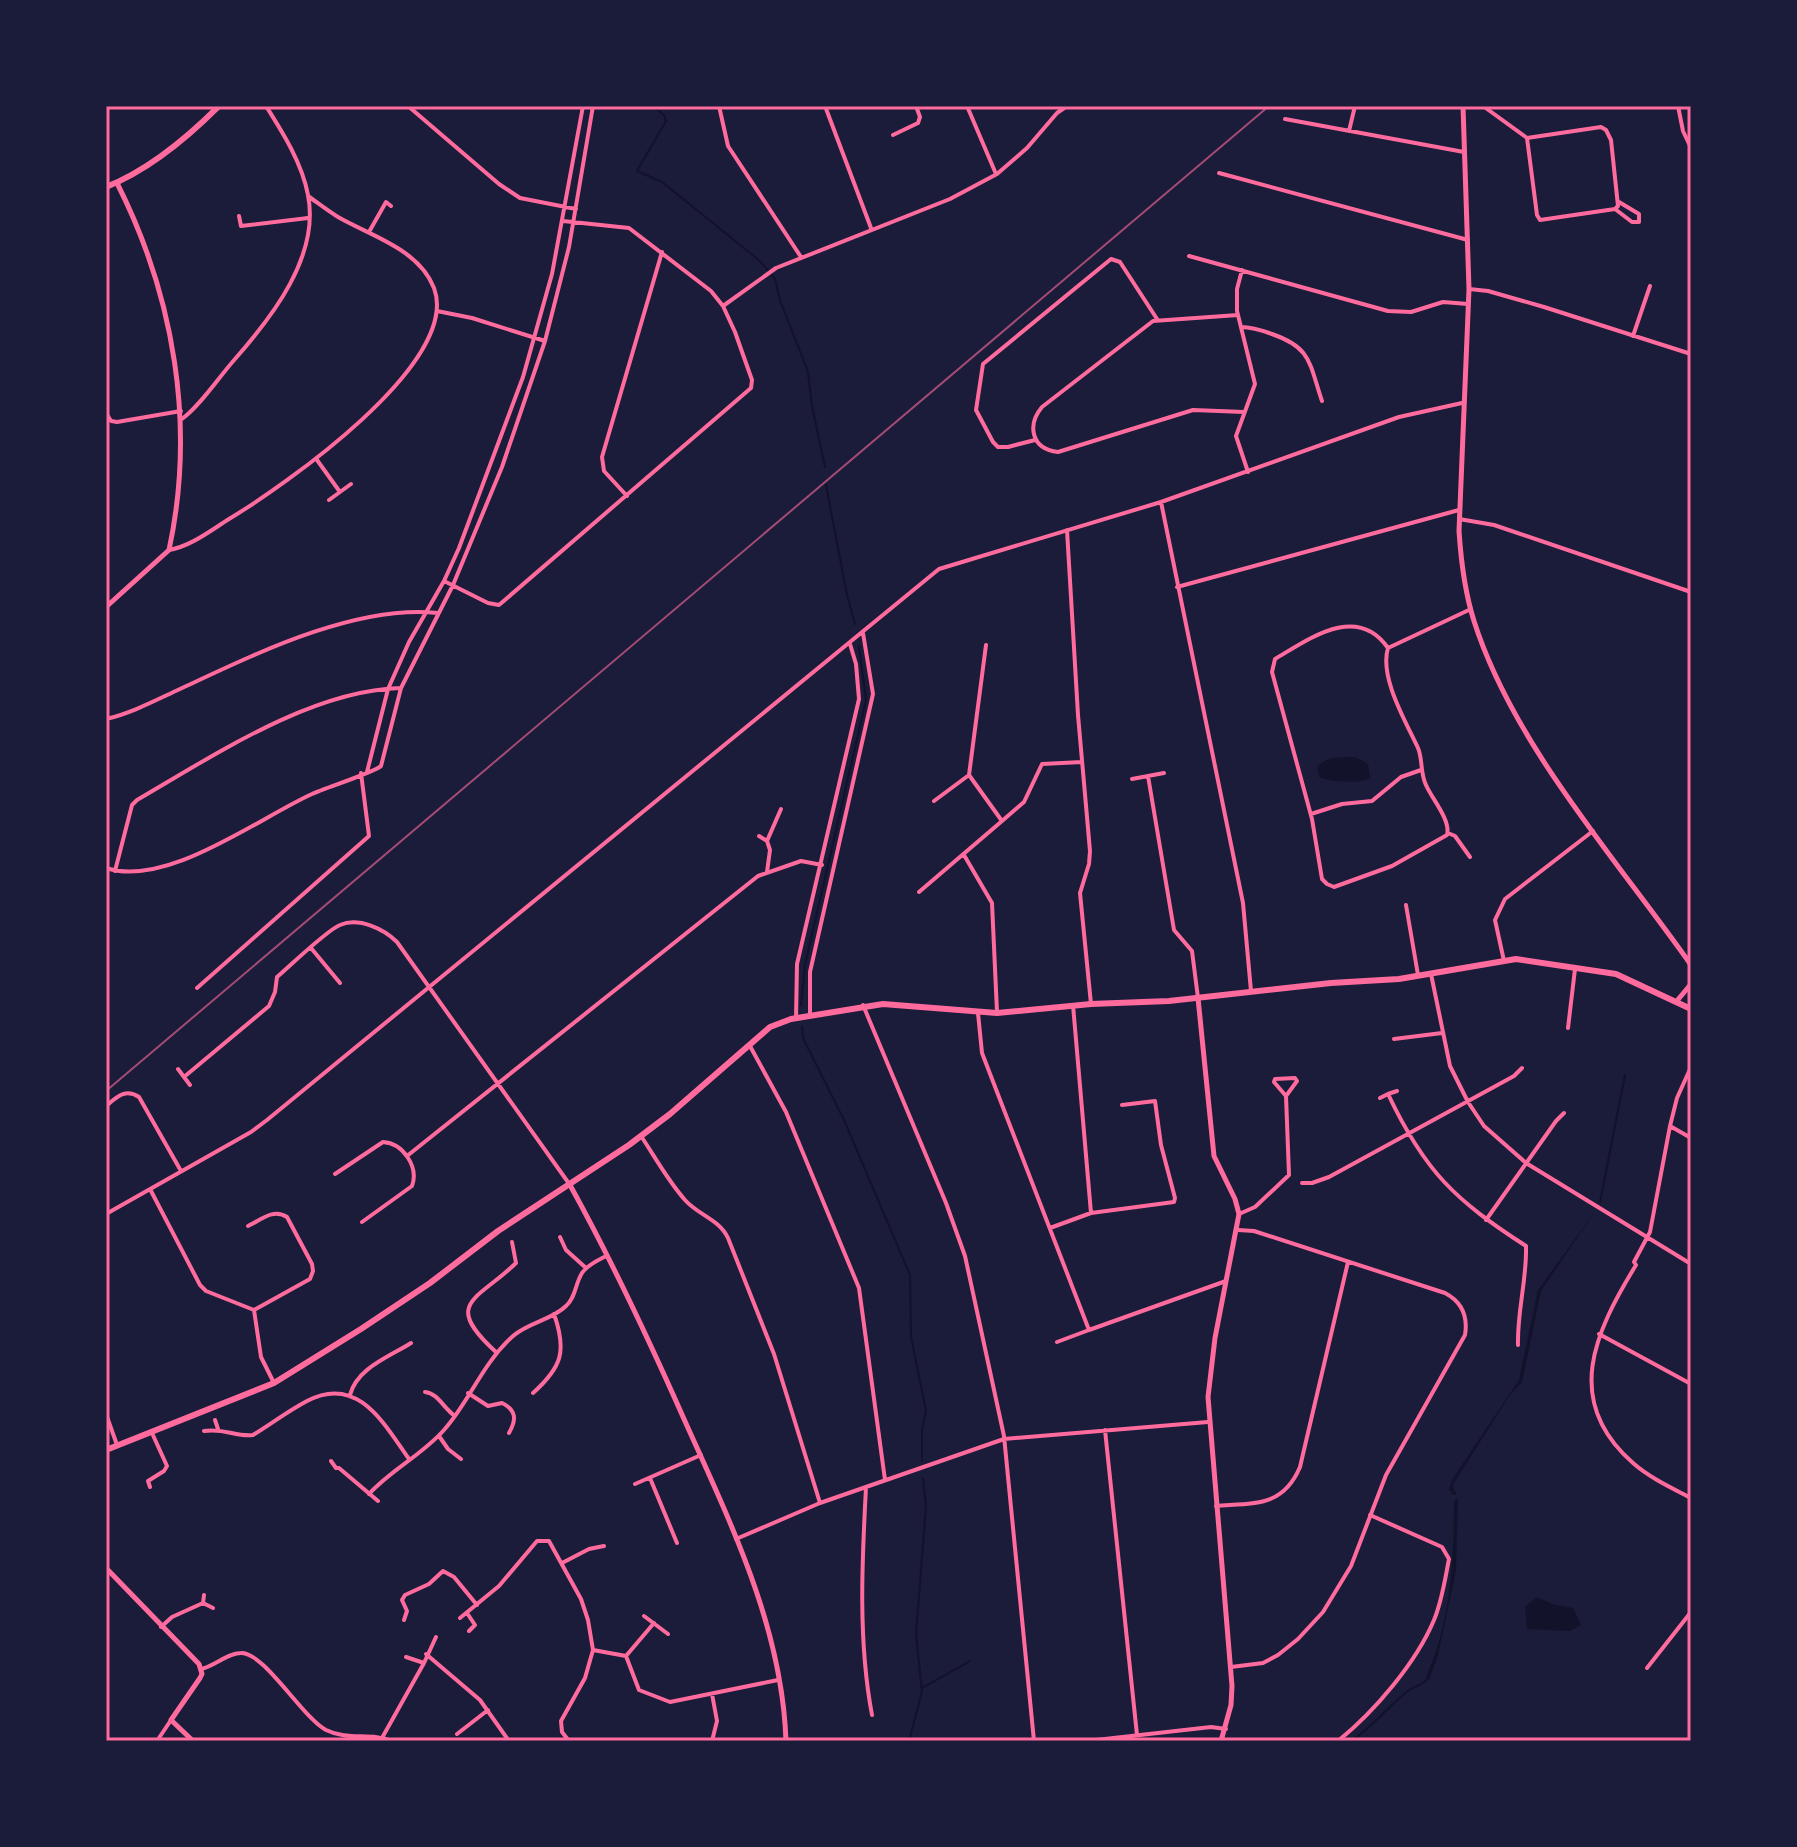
<svg xmlns="http://www.w3.org/2000/svg" width="1797" height="1847" font-family="Barlow,sans-serif">
	<style>
		.water { fill: #12122b }
		.lines { fill: none; stroke-linecap: round; stroke-linejoin: round }
		.stream { stroke: #12122b; stroke-width: 2 }
		.minor { stroke: #ff6b9d; stroke-width: 4 }
		.tertiary { stroke: #ff6b9d; stroke-width: 5 }
		.secondary { stroke: #ff6b9d; stroke-width: 6 }
		.primary { stroke: #ff6b9d; stroke-width: 6 }
		.rail { stroke: #a44b75; stroke-width: 2 }
		.neatline { fill: none; stroke: #ff6b9d; stroke-width: 3 }
	</style>
	<rect width="100%" height="100%" fill="#1b1b3a"/>
	<!-- water -->
	<path class="water" d="M1343 757H1355L1368 764 1370 778C1362 784 1328 782 1319 777L1317 766 1328 759Z
		M1594 1213 1541 1291 1522 1382 1510 1395 1452 1486 1457 1495H1453L1449 1489 1453 1478 1519 1380 1538 1290Z
		M1458 1499 1456 1571 1438 1655 1429 1680 1426 1677C1451 1622 1454 1559 1454 1500Z
		M1537 1597 1555 1605 1573 1608 1581 1625 1570 1631 1527 1629 1525 1607Z"/>
	<g class="lines">
		<!-- stream -->
		<path class="stream" d="M652 106 664 115 666 121 637 171 662 182 760 261 775 279 780 300 808 372 812 406 825 467
			M826 485 847 595 855 624
			M801 1005 805 965 866 700 859 646
			M802 1026 803 1038 844 1120 910 1275 911 1337 926 1411 922 1430V1461
			M1600 1202 1625 1075
			M922 1688 970 1661
			M909 1741 922 1692 916 1634 926 1506 923 1478
			M1351 1741C1372 1728 1388 1706 1408 1691 1416 1685 1423 1686 1429 1677"/>
		<!-- minor -->
		<path class="minor" d="M408 106 499 184 520 198 576 209
			M719 106 728 146 801 257
			M825 106 871 228
			M967 106 996 174
			M1483 106 1527 138 1601 127 1606 130 1611 140 1618 206 1615 209 1540 220 1537 215 1527 138
			M1678 106 1683 131 1691 148
			M1285 119 1464 152
			M1349 131 1355 106
			M893 135 918 123 920 117 916 106
			M1219 173 1468 240
			M1615 209 1632 222H1639V214L1619 202
			M239 216 241 226 308 218
			M369 232 386 202 391 206
			M1189 256 1388 311 1411 312 1443 302 1468 304
			M1242 270 1237 289V311L1255 384 1236 436 1248 472
			M1469 289 1488 291 1544 307 1691 354
			M723 306 776 268 950 199 997 174 1027 148 1057 113 1067 106
			M437 311 472 318 545 341
			M1238 315 1153 321 1042 407C1027 425 1031 449 1058 452L1193 410 1244 412
			M1241 327C1252 327 1261 330 1272 334 1312 348 1309 363 1322 401
			M1633 336 1650 286
			M106 413 111 421 117 422 181 411
			M182 419C200 406 219 377 235 359 272 317 320 256 308 195 302 163 283 133 266 106
			M1035 440 1008 447H998L993 442 976 410 983 364 1111 259 1120 262 1157 319
			M317 460 340 492 329 500
			M340 492 351 484
			M627 496 604 471 602 457 662 252
			M1161 502 1243 903 1251 991
			M1459 519 1494 525 1691 592
			M1067 530 1078 715 1090 851 1089 864 1080 893 1091 1004
			M169 550C191 546 210 531 229 519 282 487 462 363 434 288 419 249 371 236 338 217 328 211 318 203 308 196
			M444 581 488 603 499 605 751 388 752 380 735 332 723 306 711 291 629 228 563 221
			M1177 587 1459 510
			M986 645 969 775 1002 821 1024 802 1042 764 1082 762
			M1388 648C1357 603 1309 639 1275 659L1272 672 1312 819 1322 879 1327 884 1334 887 1392 866 1447 835C1451 820 1432 799 1426 785 1420 773 1423 760 1418 748 1406 722 1379 677 1388 648L1471 609
			M106 719C132 713 156 700 180 689 253 655 355 604 438 613
			M367 772 388 689 409 642 444 581 459 548 523 377 552 274 583 106
			M1148 776 1164 773
			M1132 779 1148 776 1174 930 1192 951 1198 998
			M934 801 969 775
			M1311 814 1342 804 1372 801 1401 777 1421 770
			M1448 833 1455 836 1470 857
			M759 836 767 841
			M964 855 992 903 997 1012
			M106 868C167 888 257 819 312 794 325 788 375 772 381 766L401 688 453 585 502 467 545 341 569 247 593 106
			M115 871 132 805 137 800C213 756 311 690 401 688
			M767 872 770 850 767 841 781 809
			M919 892 1002 821
			M1406 905 1418 975
			M311 948 340 983
			M1504 961 1495 920 1505 899 1593 831
			M1431 974 1450 1066 1468 1102 1484 1126 1526 1163 1691 1264
			M197 988 369 836 361 773
			M863 1005 946 1203 965 1256 1004 1436 1034 1741
			M1073 1005 1091 1213
			M978 1013 982 1053 1089 1330 1226 1281
			M810 1015V972L873 694 863 633
			M796 1018 797 964 859 699 856 664 850 644
			M1568 1028 1575 969
			M1394 1039 1442 1033
			M750 1046 786 1112 859 1288 885 1480
			M1691 1067 1677 1098 1670 1126 1650 1232 1634 1262 1636 1265C1595 1332 1562 1401 1633 1463 1650 1478 1672 1488 1691 1498
			M178 1069 190 1085
			M184 1077 269 1006 275 992 277 977C290 966 327 930 340 925 359 917 384 929 397 942L570 1185
			M1397 1091 1388 1094C1425 1172 1455 1200 1526 1246 1527 1280 1517 1311 1518 1345
			M1380 1098 1388 1094
			M106 1106C117 1097 125 1088 139 1097L181 1171
			M1670 1126 1691 1138
			M641 1136C655 1157 668 1181 685 1200 698 1215 719 1219 728 1238L774 1354 820 1503
			M407 1156 758 876 801 861 822 865
			M335 1174 383 1142C403 1143 419 1167 412 1186L362 1222
			M1302 1183H1312L1329 1177 1514 1076 1522 1068
			M150 1189 200 1285 206 1291 254 1310 261 1357 274 1383
			M106 1214 251 1132 267 1120 939 569 1161 502 1399 417 1462 403
			M1239 1214 1255 1207 1289 1175 1286 1096 1297 1081 1295 1078 1275 1079 1274 1082 1286 1096
			M1486 1220 1556 1121 1564 1113
			M248 1226C261 1220 273 1208 287 1217L312 1264 313 1271 310 1279 254 1310
			M1050 1228 1091 1213 1174 1202 1175 1198 1161 1145 1155 1101 1122 1105
			M560 1237 566 1250 586 1268
			M1599 1334 1691 1384
			M1057 1342 1089 1330
			M497 1353C441 1302 477 1301 516 1263L512 1242
			M425 1392C438 1393 444 1409 455 1416
			M468 1393 488 1406 502 1403C516 1410 517 1419 509 1433
			M533 1393C562 1367 567 1351 554 1314
			M350 1395C357 1368 389 1357 411 1343
			M106 1414 117 1445
			M215 1420 218 1429
			M1105 1430 1137 1735
			M204 1431C226 1428 235 1437 253 1435 271 1424 288 1411 307 1401 358 1374 384 1424 409 1459
			M439 1436 448 1449 461 1459
			M331 1461 336 1468H339L378 1501
			M650 1478 677 1543
			M635 1484 701 1455
			M150 1487 148 1481 164 1471 167 1466 152 1433
			M866 1487C862 1562 858 1641 872 1715
			M369 1494C392 1469 422 1455 444 1430 470 1401 481 1365 513 1336 529 1322 552 1320 566 1306 576 1297 575 1284 582 1273 587 1265 598 1260 606 1256
			M1216 1506C1255 1503 1283 1507 1300 1467L1348 1262
			M736 1539 820 1503 1004 1439 1208 1422
			M562 1563 589 1549 604 1546
			M203 1603 213 1608
			M203 1603 204 1595
			M467 1613 475 1625 469 1631
			M644 1616 668 1634
			M460 1618 499 1586 537 1541H549L581 1599 588 1620 593 1650 585 1678 561 1721 562 1732 569 1741
			M404 1620 407 1611 402 1600 405 1595 429 1584 443 1571 454 1577 477 1605
			M161 1627 172 1617 203 1603
			M593 1650 626 1656 639 1690 670 1702 778 1680
			M426 1654 480 1700 509 1741
			M626 1656 654 1623
			M406 1657 424 1663 436 1637
			M1231 1667 1263 1663 1278 1655 1298 1639 1323 1612 1351 1566 1386 1475 1465 1335C1468 1317 1462 1302 1445 1293L1254 1231 1238 1230
			M1647 1668 1691 1612
			M201 1669C215 1666 227 1653 241 1653 264 1652 302 1717 326 1730 348 1741 371 1732 392 1741
			M712 1694 717 1721 712 1741
			M457 1734 488 1710
			M382 1738 424 1663
			M157 1741 171 1720
			M1087 1741 1211 1727 1226 1729
			M1338 1741C1374 1712 1416 1663 1434 1620 1442 1601 1445 1579 1449 1559L1442 1547 1370 1515"/>
		<!-- tertiary -->
		<path class="tertiary" d="M1463 106 1469 289 1459 531C1461 561 1465 593 1474 621 1513 744 1617 860 1691 965
			M106 607 169 550C196 425 174 296 117 183
			M1198 998 1214 1156 1235 1199 1239 1214 1215 1338 1208 1397 1232 1686 1231 1705 1221 1741
			M1676 1002 1691 984
			M570 1185C612 1261 649 1340 684 1419 730 1522 782 1626 786 1741
			M106 1568 199 1664 202 1674 200 1678 171 1720 193 1741"/>
		<!-- secondary -->
		<path class="secondary" d="M106 1450 274 1383 361 1329 430 1283 498 1231 629 1145 670 1114 770 1027 791 1019 883 1004 997 1013 1091 1004 1169 1001 1331 983 1399 979 1516 959 1616 974 1691 1009"/>
		<!-- primary -->
		<path class="primary" d="M106 187C149 170 187 138 219 106"/>
		<!-- rail -->
		<path class="rail" d="M106 1091 1269 106"/>
	</g>
	<!-- border -->
	<rect width="1797" height="1847" fill="none" stroke="#1b1b3a" stroke-width="216"/>
	<rect x="108" y="108" width="1581" height="1631" class="neatline"/>
</svg>
